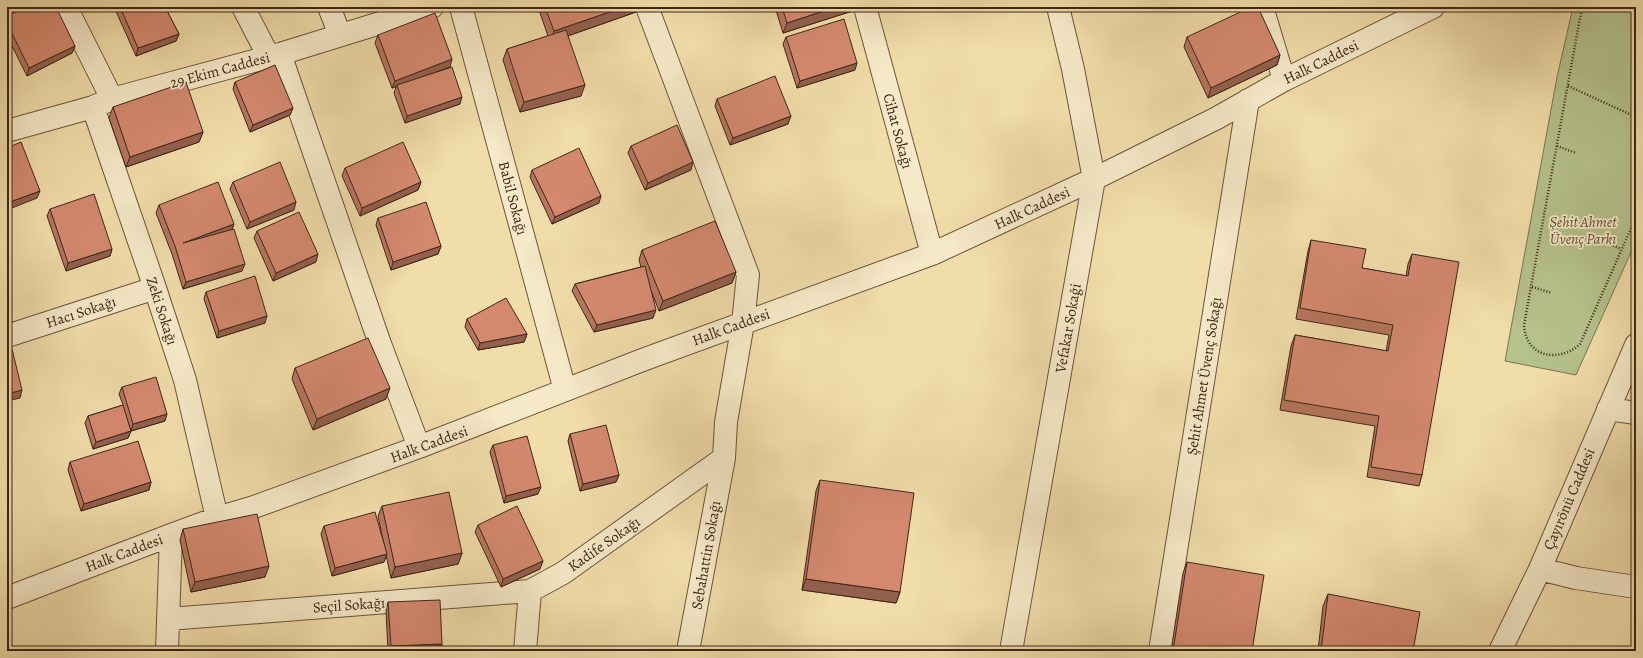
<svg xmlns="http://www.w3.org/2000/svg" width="1643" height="658" font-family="Alegreya,serif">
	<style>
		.park { fill: #b5c28c; stroke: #7a7452 }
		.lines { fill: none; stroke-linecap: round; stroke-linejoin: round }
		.minor-casing { stroke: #6b543c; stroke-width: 24 }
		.path { stroke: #3e2617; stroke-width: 2.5; stroke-dasharray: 1 2; stroke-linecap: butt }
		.minor { stroke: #f6e9c8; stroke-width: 22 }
		.wall { fill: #b6765f; stroke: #3e2617 }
		.shaded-wall { fill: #94604e; stroke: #3e2617 }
		.building { fill: #d4896f; stroke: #3e2617 }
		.labels { text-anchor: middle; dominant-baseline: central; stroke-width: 3.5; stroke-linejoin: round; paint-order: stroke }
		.street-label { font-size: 15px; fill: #3e2617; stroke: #f6e9c8 }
		.park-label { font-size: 15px; font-style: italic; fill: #5c4d34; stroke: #f6e9c8 }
	</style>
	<rect width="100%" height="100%" fill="#f1ddaa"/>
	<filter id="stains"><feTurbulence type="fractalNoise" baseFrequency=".005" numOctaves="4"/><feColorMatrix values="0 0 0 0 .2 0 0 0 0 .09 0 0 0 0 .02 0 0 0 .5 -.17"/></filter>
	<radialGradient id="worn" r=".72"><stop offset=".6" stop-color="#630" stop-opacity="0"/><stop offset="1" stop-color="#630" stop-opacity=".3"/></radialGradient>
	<!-- park -->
	<path class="park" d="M1573 7H1636V241L1576 375 1505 361 1557 77Z"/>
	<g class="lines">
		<!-- minor casing -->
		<g class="minor-casing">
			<path id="minor" d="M66 7 112 99
				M243 7 269 57
				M329 7 340 35
				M461 7 565 390
				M647 7 748 275 743 323 726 422 724 458 688 651
				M865 7 932 254
				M1262 7 1284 80
				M280 54 380 344 419 447
				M93 107 155 288 185 380 217 518
				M7 131 93 107 112 99 280 54 432 7
				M7 336 155 288
				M1608 409 1636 413
				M1540 569 1576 578 1636 587
				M7 598 171 535 217 518 254 507 419 447 645 359 932 254 1094 179 1217 118 1284 80 1433 7
				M168 619 530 591
				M167 651 171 535
				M525 651 530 591 563 573 724 458
				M1011 651 1094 179 1073 69 1058 7
				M1160 651 1248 100
				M1500 651 1540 569 1636 345"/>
		</g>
		<!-- path -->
		<path class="path" d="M1582 7 1524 325C1526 358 1559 363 1580 344L1636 217
			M1568 86 1636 117
			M1557 146 1576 153
			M1631 177 1636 179
			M1602 241 1621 249
			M1532 287 1552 293"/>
		<!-- minor -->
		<use href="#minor" class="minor"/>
	</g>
	<!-- wall -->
	<path class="wall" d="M114 7H165L179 34 176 41 136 56Z
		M538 7H637L636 12 568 36 581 96 520 112 503 60 507 49 548 36Z
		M775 7H863L862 8 783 33Z
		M7 16 75 46 72 53 27 76 7 36Z
		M378 35 450 67 425 76 460 104 405 123 394 93 396 87 392 88 375 43Z
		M786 37 855 70 797 88 783 44Z
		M1187 37 1280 55 1277 65 1208 98 1184 47Z
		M235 82 293 108 290 115 250 132 233 89Z
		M717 99 788 124 730 145 715 106Z
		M113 107 203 132 199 142 126 167 109 118Z
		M631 146 691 170 645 190 628 153Z
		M345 168 421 182 418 190 360 216 342 176Z
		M532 170 599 203 552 224 530 177Z
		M233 182 294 210 247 229 230 189Z
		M159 205 234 224 232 229 242 271 183 289 172 254 156 213Z
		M50 209 112 249 110 256 66 271 47 216Z
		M378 218 441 246 438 254 391 270 376 225Z
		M257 231 316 262 273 281 254 238Z
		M1311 240 1362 268 1406 276 1408 264 1412 254 1422 475 1419 486 1367 477 1375 426 1280 410 1291 346 1295 335 1386 351 1389 335 1296 319 1308 251Z
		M642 250 736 272 732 283 659 311 652 293 653 318 594 332 572 291 575 284 641 267 639 260Z
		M206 292 265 323 217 338 204 299Z
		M467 319 527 334 524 342 478 350 465 327Z
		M295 368 386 399 313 430 292 379Z
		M122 387 165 421 131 431 128 438 93 449 85 423 88 416 123 405 119 394Z
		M570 434 619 475 616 482 580 491 568 441Z
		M493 445 538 494 504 503 490 452Z
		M70 462 151 482 149 490 81 511 68 470Z
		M820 480 900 592 896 603 802 590 816 491Z
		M382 506 462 553 458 564 391 578 386 555 384 562 332 576 321 534 324 526 384 545 378 516Z
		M478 525 540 569 501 587 475 532Z
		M183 529 265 577 191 592 180 540Z
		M1187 562 1252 651H1171L1183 573Z
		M1328 594 1413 651H1318L1323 606Z
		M388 602 442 644 440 651H388L386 610Z"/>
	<!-- shaded-wall -->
	<path class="shaded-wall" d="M86 7H91L85 10Z
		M624 7H637L636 12 550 42 554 31Z
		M836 7H863L862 8 783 33 787 23Z
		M179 34 176 41 136 56 138 48Z
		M75 46 72 53 27 76 29 68Z
		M1280 55 1277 65 1208 98 1211 88Z
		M452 59 450 67 397 86V85L396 87 392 88 395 81Z
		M857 63 855 70 797 88 800 81Z
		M585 85 581 96 520 112 524 102Z
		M462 97 460 104 405 123 407 116Z
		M293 108 290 115 250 132 253 125Z
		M791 116 788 124 730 145 733 138Z
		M203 132 199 142 126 167 130 157Z
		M693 162 691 170 645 190 648 183Z
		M421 182 418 190 360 216 362 208Z
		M40 191 37 198 7 210V203Z
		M601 196 599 203 552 224 555 217Z
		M296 202 294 210 247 229 250 222Z
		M234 224 231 231 183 243Z
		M441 246 438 254 391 270 393 262Z
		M112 249 110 256 66 271 68 263Z
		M318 254 316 262 273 281 276 273Z
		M245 264 242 271 183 289 186 282Z
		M736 272 732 283 659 311 663 301Z
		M656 310 653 318 594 332 597 325Z
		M267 316 265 323 217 338 219 331Z
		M527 334 524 342 478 350 480 343Z
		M390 388 386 399 313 430 317 419Z
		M22 390 20 398 7 401V394Z
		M167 414 165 421 131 431 133 424Z
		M131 431 128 438 93 449 96 442Z
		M619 475 616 482 580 491 583 484Z
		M151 482 149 490 81 511 84 504Z
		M541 487 538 494 504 503 506 496Z
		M462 553 458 564 391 578 395 567Z
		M387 554 384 562 332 576 335 568Z
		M543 561 540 569 501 587 503 579Z
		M269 566 265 577 191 592 195 582Z
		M806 579 900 592 896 603 802 590Z
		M442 644 440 651H389L391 646Z"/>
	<!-- building -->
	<path class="building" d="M26 7H56L75 46 29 68 7 23V16Z
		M120 7H165L179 34 138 48Z
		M545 7H624L554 31Z
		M782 7H836L787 23Z
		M1251 7H1258L1280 55 1211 88 1187 37Z
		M435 13 452 59 395 81 378 35Z
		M844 19 857 63 800 81 786 37Z
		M566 30 585 85 524 102 507 49Z
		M275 65 293 108 253 125 235 82Z
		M452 67 462 97 407 116 397 85Z
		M775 76 791 116 733 138 717 99Z
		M186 82 203 132 130 157 113 107Z
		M677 125 693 162 648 183 631 146Z
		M21 142 40 191 7 203V148Z
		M403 142 421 182 362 208 345 168Z
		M579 148 601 196 555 217 532 170Z
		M280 162 296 202 250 222 233 182Z
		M218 182 234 224 183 243 234 229 245 264 186 282 175 246 159 205Z
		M94 194 112 249 68 263 50 209Z
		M426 202 441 246 393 262 378 218Z
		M299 212 318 254 276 273 257 231Z
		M715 221 736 272 663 301 642 250Z
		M1311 240 1366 249 1362 268 1408 276 1412 254 1459 262 1422 475 1371 467 1379 416 1284 400 1295 335 1388 351 1393 325 1300 308Z
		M645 266 656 310 597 325 575 284Z
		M255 276 267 316 219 331 206 292Z
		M506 298 527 334 480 343 467 319Z
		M368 338 390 388 317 419 295 368Z
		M12 349 22 390 7 394V350Z
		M156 377 167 414 133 424 122 387Z
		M123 405 131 431 96 442 88 416Z
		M606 425 619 475 583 484 570 434Z
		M527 436 541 487 506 496 493 445Z
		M138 441 151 482 84 504 70 462Z
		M820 480 914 493 900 592 806 579Z
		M449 492 462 553 395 567 382 506Z
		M517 506 543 561 503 579 478 525Z
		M375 512 387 554 335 568 324 526Z
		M257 514 269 566 195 582 183 529Z
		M1187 562 1264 575 1252 651H1173Z
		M1328 594 1420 612 1413 651H1321Z
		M440 600 442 644 391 646 388 602Z"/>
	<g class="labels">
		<!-- street labels -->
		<g class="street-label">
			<text transform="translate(1321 62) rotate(-26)">Halk Caddesi</text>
			<text transform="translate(220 70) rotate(-15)">29 Ekim Caddesi</text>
			<text transform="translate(898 131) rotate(75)">Cihat Sokağı</text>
			<text transform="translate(513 198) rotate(75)">Babil Sokağı</text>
			<text transform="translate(1032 208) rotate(-25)">Halk Caddesi</text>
			<text transform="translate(162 311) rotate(72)">Zeki Sokağı</text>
			<text transform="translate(81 312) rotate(-18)">Hacı Sokağı</text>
			<text transform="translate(731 327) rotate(-20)">Halk Caddesi</text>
			<text transform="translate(1068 328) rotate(-80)">Vefakar Sokaği</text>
			<text transform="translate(1204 376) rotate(-81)">Şehit Ahmet Üvenç Sokağı</text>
			<text transform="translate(429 444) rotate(-20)">Halk Caddesi</text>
			<text transform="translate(1569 499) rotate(-67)">Çayırönü Caddesi</text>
			<text transform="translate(604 544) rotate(-35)">Kadife Sokağı</text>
			<text transform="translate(124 553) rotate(-21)">Halk Caddesi</text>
			<text transform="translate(706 555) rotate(-80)">Sebahattin Sokağı</text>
			<text transform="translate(349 605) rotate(-4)">Seçil Sokağı</text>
		</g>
		<!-- park labels -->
		<g class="park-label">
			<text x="1583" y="222">Şehit Ahmet<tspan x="1583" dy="17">Üvenç Parkı</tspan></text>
		</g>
	</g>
	<!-- margin -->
	<rect width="1643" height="658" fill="none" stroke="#f1ddaa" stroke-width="24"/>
	<rect x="8" y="8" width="1627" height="642" fill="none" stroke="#3e2617" stroke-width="2"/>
	<rect x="12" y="12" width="1619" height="634" fill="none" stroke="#3e2617"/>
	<rect width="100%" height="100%" filter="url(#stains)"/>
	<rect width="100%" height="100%" fill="url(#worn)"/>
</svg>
